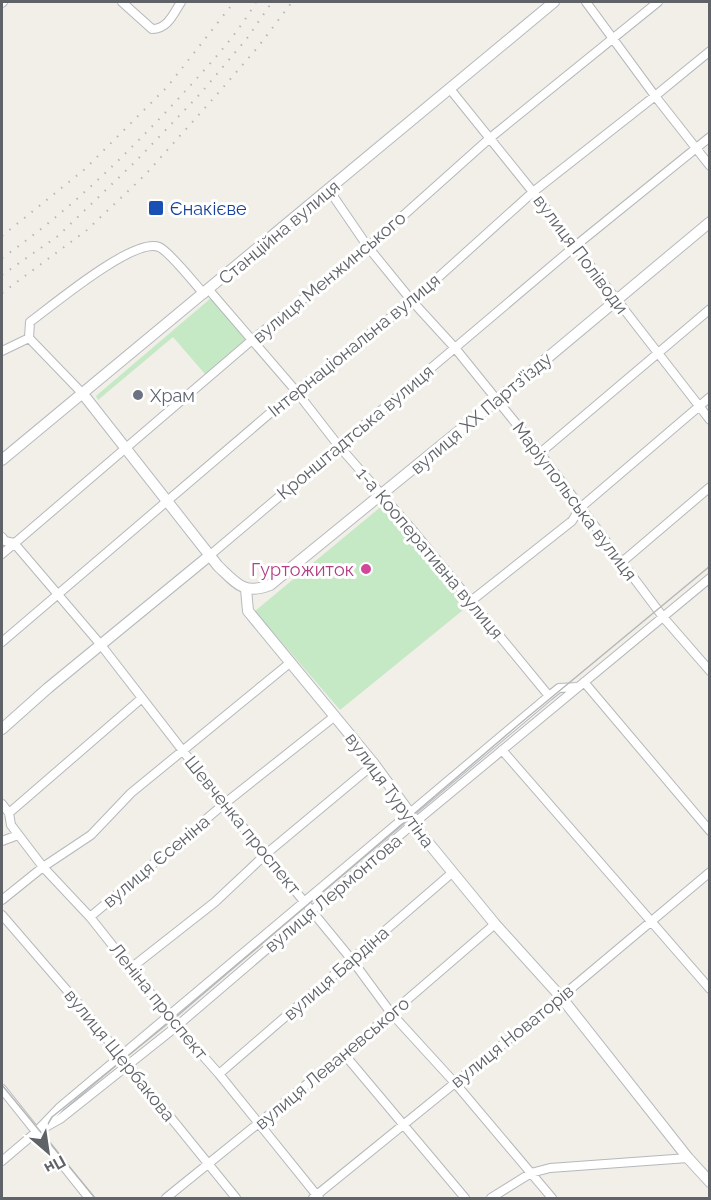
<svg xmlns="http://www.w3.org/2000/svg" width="711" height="1200" font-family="Raleway,sans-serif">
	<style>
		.green { fill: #c5e8c5 }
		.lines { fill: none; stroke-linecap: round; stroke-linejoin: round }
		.street-casing { stroke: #b5b8bc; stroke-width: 10 }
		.secondary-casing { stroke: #b6babf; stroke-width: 12 }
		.street { stroke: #fff; stroke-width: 8 }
		.secondary { stroke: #fff; stroke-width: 10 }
		.tram { stroke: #b6b7b8; stroke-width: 1.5 }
		.rail { stroke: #b6b7b8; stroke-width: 2; stroke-dasharray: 1.5 8; stroke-linecap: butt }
		.transit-dot { fill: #1a4fb4; stroke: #fff; stroke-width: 2 }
		.worship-dot { fill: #6b7280; stroke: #fff; stroke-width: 2 }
		.hotel-dot { fill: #d1479c; stroke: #fff; stroke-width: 2 }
		.labels { text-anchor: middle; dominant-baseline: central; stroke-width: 6; stroke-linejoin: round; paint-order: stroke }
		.transit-label { font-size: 18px; fill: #164399; stroke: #fff; text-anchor: start }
		.street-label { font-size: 18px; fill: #5f6368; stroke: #fff }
		.worship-label { font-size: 18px; fill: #5b616d; stroke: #fff; text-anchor: start }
		.hotel-label { font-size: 18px; fill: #b23c85; stroke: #fff; text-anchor: end }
	</style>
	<rect width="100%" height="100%" fill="#f1efe8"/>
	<!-- green -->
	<path class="green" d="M211 298 246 339 205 374 173 337 98 400 96 396Z
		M383 505 468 606 340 710 255 611Z"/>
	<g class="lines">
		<!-- street casing -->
		<g class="street-casing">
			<path id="street" d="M122 2 152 29C168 29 174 13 181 2
				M586 2 655 96 710 166
				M2 3 3 2
				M450 89 533 192 710 420
				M329 190 368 247 412 301 455 348 497 400 540 453 663 617 710 671
				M209 290 296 391 338 445 410 527 549 696 559 688 577 687
				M29 338 83 394
				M2 351 29 338 30 322C53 305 134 237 159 247 169 251 195 284 204 294
				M540 453 710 309
				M2 537 5 541 14 543 101 645 224 804 352 960 391 1013 455 1083 552 1198
				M2 554 252 340 368 247 490 138 658 2
				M209 556 574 247 710 137
				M622 562 710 487
				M471 601 572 521 580 508 710 397
				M2 642 296 391 412 301 533 192 655 96 710 51
				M584 682 710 831
				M502 750 710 989
				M2 804 9 813 11 825 43 867 90 917 174 1023 219 1074 319 1198
				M9 813 142 698
				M2 841 18 835
				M2 900 43 867 91 835 131 793 291 662
				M2 915 77 1002 236 1198
				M90 917 224 804 335 716
				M131 968 215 902 266 854 374 764
				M344 1054 465 1198
				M219 1074 453 872
				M2 1089 89 1198
				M35 1133 60 1119 177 1026 413 824 710 578
				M2 1161 35 1133 60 1107 549 696
				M166 1198 344 1054 495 924
				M313 1198 561 997 710 872
				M491 1198 531 1173 550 1168 688 1158"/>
		</g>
		<!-- secondary casing -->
		<g class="secondary-casing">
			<path id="secondary" d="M83 394 218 566C237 584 244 595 270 585L497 400 710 222
				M2 460 554 2
				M246 589 248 611 374 764 414 819 413 824 495 924 561 997 688 1158 710 1182
				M2 729 48 688 209 556"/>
		</g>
		<!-- street -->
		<use href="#street" class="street"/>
		<!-- secondary -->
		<use href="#secondary" class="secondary"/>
		<!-- tram -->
		<path class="tram" d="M2 1085 95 1198
			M48 1142 45 1129 52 1117 176 1017 517 726 710 566"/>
		<!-- rail -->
		<path class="rail" d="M2 236 85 169 168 86 234 2
			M2 258C68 212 124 157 179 98 206 68 236 37 256 2
			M2 275 58 236 135 162 201 93 248 37 272 2
			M2 293 87 230 145 175 220 91 258 47 292 2"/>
	</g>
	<!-- markers -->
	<rect class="transit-dot" x="148" y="200" width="16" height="16" rx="3"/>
	<circle class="worship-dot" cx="138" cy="395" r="6"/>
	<circle class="hotel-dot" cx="366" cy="569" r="6"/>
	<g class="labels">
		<!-- transit labels -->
		<g class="transit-label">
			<text x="170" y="208">Єнакієве</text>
		</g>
		<!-- street labels -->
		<g class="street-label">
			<text transform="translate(279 232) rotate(-40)">Станційна вулиця</text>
			<text transform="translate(581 254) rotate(53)">вулиця Поліводи</text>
			<text transform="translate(329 277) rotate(-40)">вулиця Менжинського</text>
			<text transform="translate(354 345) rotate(-39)">Інтернаціональна вулиця</text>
			<text transform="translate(481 413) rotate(-40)">вулиця XX Партз'їзду</text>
			<text transform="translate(355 432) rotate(-40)">Кронштадтська вулиця</text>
			<text transform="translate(575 501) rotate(53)">Маріупольська вулиця</text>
			<text transform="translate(430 553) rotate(50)">1-а Кооперативна вулиця</text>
			<text transform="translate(390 790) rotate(54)">вулиця Турутіна</text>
			<text transform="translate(243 825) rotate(51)">Шевченка проспект</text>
			<text transform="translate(156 861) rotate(-40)">вулиця Єсеніна</text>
			<text transform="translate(333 893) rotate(-40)">вулиця Лермонтова</text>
			<text transform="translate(336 973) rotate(-41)">вулиця Бардіна</text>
			<text transform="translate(159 1001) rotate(51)">Леніна проспект</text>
			<text transform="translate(512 1036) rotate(-39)">вулиця Новаторів</text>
			<text transform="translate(120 1055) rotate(51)">вулиця Щербакова</text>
			<text transform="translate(332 1063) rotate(-40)">вулиця Леваневського</text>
		</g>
		<!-- worship labels -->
		<g class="worship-label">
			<text x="150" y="395">Храм</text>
		</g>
		<!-- hotel labels -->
		<g class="hotel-label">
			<text x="354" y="569">Гуртожиток</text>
		</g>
	</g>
	<!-- border -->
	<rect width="711" height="1200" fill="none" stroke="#5f6368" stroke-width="6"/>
	<!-- north arrow -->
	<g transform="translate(48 1152) rotate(151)" stroke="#ffffff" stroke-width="4.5" paint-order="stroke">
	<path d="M0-4.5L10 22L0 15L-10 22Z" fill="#5f6368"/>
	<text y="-9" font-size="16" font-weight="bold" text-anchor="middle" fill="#5f6368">Пн</text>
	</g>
</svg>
